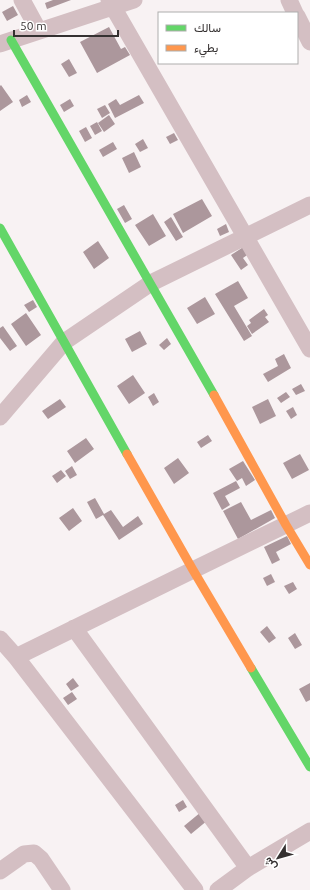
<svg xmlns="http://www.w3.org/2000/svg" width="310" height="890" font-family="Ubuntu,Vazirmatn,sans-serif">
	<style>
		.building { fill: #ac979c }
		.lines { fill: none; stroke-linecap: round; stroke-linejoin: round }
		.street { stroke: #d4bfc3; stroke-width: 17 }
		.fast { stroke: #63d668; stroke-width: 9 }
		.slow { stroke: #ff974d; stroke-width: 9 }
	</style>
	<rect width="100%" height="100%" fill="#f8f2f3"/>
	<!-- building -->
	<path class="building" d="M53 0H71L47 9 45 3Z
		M13 6 18 15 7 21 2 12Z
		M109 27 121 49 125 47 130 55 97 73 80 42Z
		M69 59 77 73 69 77 61 64Z
		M1 85 13 102 0 111V86Z
		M27 95 31 102 22 107 19 100Z
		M139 95 144 103 115 118 108 104 116 99 120 105Z
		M70 99 74 106 64 112 60 105Z
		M105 105 110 113 102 118 97 109Z
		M109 115 115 124 104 132 98 123Z
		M97 122 102 131 95 135 90 126Z
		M86 127 92 138 85 142 79 131Z
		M174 133 178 140 170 144 166 137Z
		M143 139 148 148 140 152 135 144Z
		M113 142 117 149 103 157 99 150Z
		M134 152 141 167 129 173 122 158Z
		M202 199 212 216 183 233 173 214Z
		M124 205 132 219 125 223 117 209Z
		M153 214 166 236 149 246 135 225Z
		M171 217 183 237 176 241 164 222Z
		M226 224 229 232 220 236 217 229Z
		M98 241 109 258 94 269 83 252Z
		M245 246 250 253 243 258 248 265 241 270 231 255Z
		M238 281 248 298 234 306 252 336 244 341 215 294Z
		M205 297 215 314 197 324 187 308Z
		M33 300 37 307 29 312 24 305Z
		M264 309 268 315 265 317 269 322 252 334 247 326 251 323 249 320Z
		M26 313 41 335 26 346 11 324Z
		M3 326 17 346 10 351 0 338V328Z
		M140 331 147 344 132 352 125 339Z
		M167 338 171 344 164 350 159 345Z
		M284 354 291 368 268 382 263 374 278 366 275 359Z
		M133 375 145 393 129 404 117 386Z
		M301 384 305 391 296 395 292 389Z
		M286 392 290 397 281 403 277 398Z
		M154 393 159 402 153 406 148 397Z
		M60 399 66 407 48 419 42 411Z
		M268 399 276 416 260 424 252 407Z
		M293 407 297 415 291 419 286 411Z
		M208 435 212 441 201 448 197 442Z
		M86 438 94 449 75 463 67 451Z
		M300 454 309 470 292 479 283 463Z
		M178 458 189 473 174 484 164 468Z
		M243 461 255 480 246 486 242 478 237 481 229 469Z
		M72 466 77 475 70 479 65 471Z
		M61 470 66 476 57 483 52 476Z
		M236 481 240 488 225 496 230 505 222 510 213 493Z
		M95 498 104 514 111 510 123 527 138 516 143 524 119 540 103 515 96 519 87 502Z
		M241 502 251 520 271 510 275 518 238 539 223 511Z
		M73 508 82 521 69 531 59 518Z
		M287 536 291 544 276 552 280 560 272 564 264 547Z
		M271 574 275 582 267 586 263 578Z
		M293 582 297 589 289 594 284 586Z
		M267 626 276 638 269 643 260 632Z
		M295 633 302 645 295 649 288 638Z
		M73 678 79 686 71 691 66 684Z
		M310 683V700L306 702 299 689Z
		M72 692 77 699 68 705 63 698Z
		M183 800 187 807 179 812 175 805Z
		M201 812 208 820 191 834 184 826Z"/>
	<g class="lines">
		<!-- street -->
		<path class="street" d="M22 0 39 31
			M109 0 310 349
			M289 0 295 13
			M297 16 310 42
			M0 44 134 0
			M0 417 64 342 151 283 310 205
			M74 628 248 868
			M0 639 16 657 195 890
			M16 657 193 570 310 513
			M0 871 24 854 34 853 41 859 62 890
			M218 890 248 868 310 831"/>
		<!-- fast -->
		<path class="fast" d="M11 40 214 395
			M0 228 127 454
			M251 668 310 767"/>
		<!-- slow -->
		<path class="slow" d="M214 395 286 525 310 565
			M127 454 193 570 251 668"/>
	</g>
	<!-- legend -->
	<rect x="158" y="12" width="140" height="52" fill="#ffffff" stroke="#aeadad"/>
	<rect x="166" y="25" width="20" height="6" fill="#63d668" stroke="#aeadad"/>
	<text x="194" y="32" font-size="12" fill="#353131">سالك</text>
	<rect x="166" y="45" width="20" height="6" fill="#ff974d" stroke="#aeadad"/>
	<text x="194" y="52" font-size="12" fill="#353131">بطيء</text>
	<!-- north arrow -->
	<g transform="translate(278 858) rotate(233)" stroke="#ffffff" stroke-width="3" paint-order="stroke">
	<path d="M0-3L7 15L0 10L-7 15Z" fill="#353131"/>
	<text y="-6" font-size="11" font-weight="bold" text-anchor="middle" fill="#353131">ش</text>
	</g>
	<!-- scale -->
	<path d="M14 30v6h104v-6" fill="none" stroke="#353131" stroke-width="2"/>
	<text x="20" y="30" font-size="12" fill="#353131" stroke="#ffffff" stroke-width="3" paint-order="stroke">50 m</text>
</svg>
